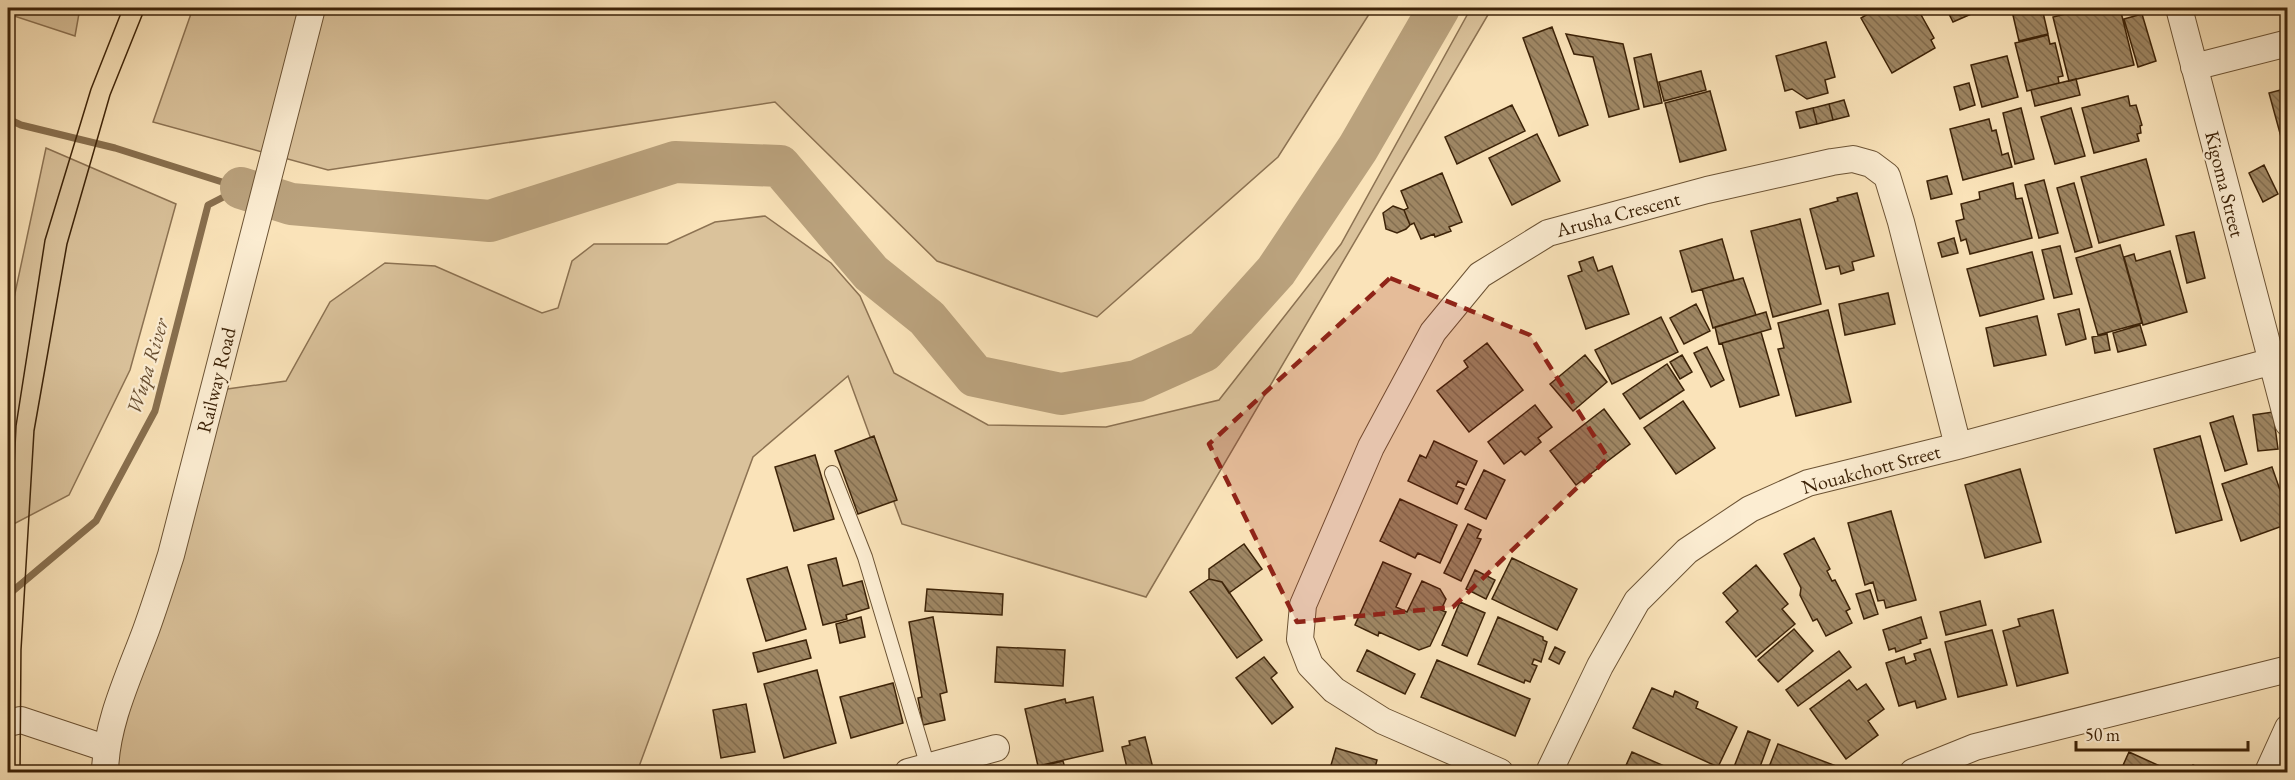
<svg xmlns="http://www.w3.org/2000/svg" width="2295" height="780" font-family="'EB Garamond',serif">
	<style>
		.grass { fill: #dac29b; stroke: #8c7252; stroke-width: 1.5 }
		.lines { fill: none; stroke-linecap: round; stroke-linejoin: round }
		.stream { stroke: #886f4e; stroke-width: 7 }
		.river { stroke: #baa27d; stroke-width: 42 }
		.building { fill: url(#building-back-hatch); stroke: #3d2308; stroke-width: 1.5 }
		.lane-casing { stroke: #6c5334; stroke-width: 16 }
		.street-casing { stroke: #6c5334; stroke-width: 28 }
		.lane { stroke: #fcedd2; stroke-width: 14 }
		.street { stroke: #fcedd2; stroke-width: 26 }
		.tram { stroke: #3d2308; stroke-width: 1.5 }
		.marked { fill: #8f2418; fill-opacity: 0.2; stroke: #8f2418; stroke-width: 4.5; stroke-dasharray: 12 8; stroke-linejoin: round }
		.labels { text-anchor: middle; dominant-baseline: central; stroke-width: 4.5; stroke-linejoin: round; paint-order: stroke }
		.street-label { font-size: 20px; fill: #3d2308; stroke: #fcedd2 }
		.water-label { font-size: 21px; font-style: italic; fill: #694f31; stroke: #fcedd2 }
	</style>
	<defs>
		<pattern id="building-back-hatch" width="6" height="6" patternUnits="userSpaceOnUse" patternTransform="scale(1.5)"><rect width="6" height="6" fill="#9f8764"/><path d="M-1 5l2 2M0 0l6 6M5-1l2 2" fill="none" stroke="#836e50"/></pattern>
	</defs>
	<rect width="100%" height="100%" fill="#fae3b9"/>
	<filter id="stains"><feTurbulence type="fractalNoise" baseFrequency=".00333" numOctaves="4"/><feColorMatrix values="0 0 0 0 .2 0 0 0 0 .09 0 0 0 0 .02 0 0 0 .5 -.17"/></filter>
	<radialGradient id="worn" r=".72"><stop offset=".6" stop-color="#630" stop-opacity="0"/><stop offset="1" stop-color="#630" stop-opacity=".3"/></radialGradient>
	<!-- grass -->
	<path class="grass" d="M8 8H80L75 36 8 14Z
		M193 8H1373L1278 157 1097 317 937 261 775 102 328 170 153 122Z
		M1471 8H1492L1146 597 902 524 848 376 753 457 637 772H105L213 391 286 381 330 302 385 263 435 266 542 313 558 308 572 261 594 244H667L715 222 765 216 831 263 860 296 894 373 988 425 1106 427 1219 400 1341 244Z
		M46 148 176 204 130 370 69 495 8 527V326Z"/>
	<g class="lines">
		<!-- stream -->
		<path class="stream" d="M8 119 21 125 115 148 241 188
			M8 595 96 521 155 411 208 205 241 188"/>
		<!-- river -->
		<path class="river" d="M241 188 291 204 490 221 675 162 780 166 871 273 927 318 975 376 1061 394 1137 381 1204 351 1276 271 1358 148 1439 8"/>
	</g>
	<!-- building -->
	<path class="building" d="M1878 8H1912L1917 15 1920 13 1934 38 1931 40 1935 48 1892 73 1861 18Z
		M1946 8H1985L1953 22Z
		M2025 8H2042L2048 34 2019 41 2012 11Z
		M2090 8H2120L2134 65 2069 81 2053 17Z
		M2142 14 2156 61 2138 67 2124 19Z
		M1552 27 1588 125 1559 136 1523 38Z
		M1566 34 1623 44 1639 109 1609 117 1593 57 1574 54Z
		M2048 35 2050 44 2055 43 2063 76 2058 77 2059 83 2027 91 2015 43Z
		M1826 42 1835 77 1825 80 1828 93 1807 99 1792 89 1785 91 1776 56Z
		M1651 54 1662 103 1644 107 1634 58Z
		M2007 56 2018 97 1982 107 1971 65Z
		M1701 71 1706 90 1664 101 1659 82Z
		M2076 79 2080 95 2035 106 2031 90Z
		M1969 83 1975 105 1960 110 1954 87Z
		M2288 88V136L2281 137 2269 93Z
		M1710 91 1726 150 1680 162 1665 103Z
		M2128 96 2130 106 2136 105 2142 125 2140 126 2141 133 2137 134 2139 141 2094 153 2082 108Z
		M1844 100 1849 116 1833 120 1829 104Z
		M1829 104 1833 120 1817 124 1813 108Z
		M1512 105 1525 131 1457 164 1445 137Z
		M1813 108 1817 124 1800 128 1796 112Z
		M2021 108 2034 159 2015 164 2003 113Z
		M2071 108 2085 156 2055 164 2041 117Z
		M1989 119 1992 131 1996 130 2002 155 2008 153 2012 167 1963 180 1950 129Z
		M1537 134 1560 181 1512 205 1489 158Z
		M2146 159 2164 225 2099 243 2081 177Z
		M2264 165 2278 194 2263 202 2249 173Z
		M1442 173 1462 222 1449 227 1451 231 1435 237 1434 234 1421 239 1414 223 1410 225 1404 210 1408 208 1401 191Z
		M1947 176 1952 194 1931 199 1927 181Z
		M2044 180 2058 233 2039 238 2025 185Z
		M2013 183 2016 199 2022 198 2032 238 1970 254 1966 239 1961 241 1956 221 1964 219 1961 204 1980 199 1979 192Z
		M2074 183 2092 247 2075 252 2057 188Z
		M1857 193 1874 256 1852 262 1854 270 1841 274 1839 266 1826 269 1810 209 1838 201 1837 198Z
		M1393 206 1404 210 1410 225 1406 229 1397 233 1386 229 1383 213Z
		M1800 219 1821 304 1773 317 1751 231Z
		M2194 232 2205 278 2187 283 2176 236Z
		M1954 238 1958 253 1942 257 1938 243Z
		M1722 239 1734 280 1692 292 1680 251Z
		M2120 245 2142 323 2098 335 2076 258Z
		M2060 246 2072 294 2054 298 2042 250Z
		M2170 251 2187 312 2143 325 2124 257 2134 254 2136 261Z
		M2032 252 2044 299 1980 316 1967 269Z
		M1593 257 1598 271 1612 266 1629 314 1586 329 1568 276 1582 271 1579 262Z
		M1743 278 1756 315 1713 328 1702 289Z
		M1888 293 1895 324 1845 335 1839 304Z
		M1696 304 1710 331 1684 344 1670 318Z
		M2079 309 2086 339 2066 345 2058 314Z
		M1828 310 1851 402 1796 416 1778 349 1784 348 1778 323Z
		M1766 312 1771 329 1719 344 1715 327Z
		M2037 316 2046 355 1994 366 1986 328Z
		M1661 317 1678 352 1612 384 1595 350Z
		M2140 325 2146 345 2118 352 2113 333Z
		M1761 332 1779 395 1740 407 1722 343Z
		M2107 334 2110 350 2095 353 2092 337Z
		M1487 343 1523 390 1469 432 1437 391 1468 367 1464 361Z
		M1707 347 1724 380 1711 387 1694 353Z
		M1585 355 1607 382 1573 411 1550 384Z
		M1682 355 1692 372 1680 379 1670 362Z
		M1667 364 1684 390 1640 419 1623 394Z
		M1683 401 1715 448 1676 474 1644 428Z
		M1535 405 1552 427 1538 438 1541 442 1525 455 1521 451 1504 464 1488 442Z
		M1604 409 1630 444 1576 485 1550 451Z
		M2273 412 2278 449 2258 451 2253 415Z
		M2233 416 2247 464 2225 471 2210 423Z
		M874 436 897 500 858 514 835 451Z
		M2200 436 2222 520 2176 533 2154 449Z
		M1434 441 1477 461 1466 485 1458 481 1456 486 1464 489 1457 504 1408 481 1420 455 1426 458Z
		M815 455 834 519 794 531 775 467Z
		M2272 467 2288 513V524L2241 541 2222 484Z
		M2020 469 2041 542 1985 558 1965 485Z
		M1484 470 1505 480 1486 519 1465 509Z
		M1400 499 1457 525 1440 563 1418 553 1415 558 1380 541Z
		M1891 511 1916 600 1886 608 1884 600 1878 601 1873 582 1865 585 1848 523Z
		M1468 524 1481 530 1477 538 1481 539 1461 581 1444 573Z
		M1814 538 1830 569 1827 571 1832 581 1835 580 1850 609 1846 611 1852 623 1826 636 1817 619 1813 621 1800 595 1801 588 1784 554Z
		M1244 544 1262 569 1229 593 1222 582 1209 579V569Z
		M836 558 843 586 862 581 869 608 846 615 847 619 823 625 808 565Z
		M1512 558 1577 589 1557 630 1492 599Z
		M1383 562 1411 574 1396 607 1407 612 1422 581 1440 589 1446 599 1441 610 1446 612 1430 646 1419 650 1379 632 1378 636 1355 625Z
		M1756 565 1788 604 1782 609 1795 624 1756 657 1726 622 1738 611 1723 593Z
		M787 567 806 629 766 641 747 579Z
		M1475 570 1495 580 1486 599 1466 589Z
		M1209 579 1222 582 1262 640 1237 658 1190 592Z
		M927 589 1003 594 1002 615 925 611Z
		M1870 590 1878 614 1864 619 1856 594Z
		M1980 601 1986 625 1946 635 1940 612Z
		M1460 602 1485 613 1467 656 1442 645Z
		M2053 610 2068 673 2017 686 2003 631 2020 626 2018 619Z
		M861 617 865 637 840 643 836 624Z
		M933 617 947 692 940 694 945 720 923 725 918 698 922 697 909 622Z
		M1498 617 1543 637V640L1547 642 1541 662 1534 659 1532 664 1537 666 1530 682 1525 680 1524 683 1478 664Z
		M1921 617 1927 638 1920 640 1921 643 1896 652 1895 648 1889 650 1883 630Z
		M1794 629 1813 651 1778 682 1758 660Z
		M1992 630 2007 685 1958 697 1945 642Z
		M806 640 811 658 758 672 753 653Z
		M997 647 1065 650 1063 686 995 682Z
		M1555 647 1565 652 1559 664 1549 659Z
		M1930 649 1946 699 1917 708 1915 701 1899 706 1886 663 1904 657 1906 664 1916 660 1914 654Z
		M1367 650 1415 674 1405 694 1357 671Z
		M1839 651 1851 667 1798 706 1786 690Z
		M1264 657 1277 673 1271 678 1293 707 1272 724 1236 678Z
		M1437 660 1530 699 1515 736 1421 697Z
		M817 670 836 743 784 758 764 684Z
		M1849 680 1857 690 1866 684 1884 709 1868 721 1878 735 1846 759 1810 709Z
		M893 683 903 723 851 738 840 697Z
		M1652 688 1673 697 1675 691 1698 702 1696 708 1737 727 1718 767 1633 728Z
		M1093 697 1103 751 1038 766 1025 709 1065 699 1066 703Z
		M746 704 755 752 721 758 713 710Z
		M1748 731 1770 740 1758 772H1732Z
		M1145 737 1154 772H1128L1122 747 1130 745 1129 741Z
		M1778 744 1836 766 1833 772H1767Z
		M1336 748 1377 760 1374 772H1329Z
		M1632 752 1678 772H1623Z
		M2129 752 2173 772H2120Z
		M1063 761 1066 772H1018Z
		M2193 765 2208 772H2189Z"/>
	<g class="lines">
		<!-- lane casing -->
		<g class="lane-casing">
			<path id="lane" d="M832 473 865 557 928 767"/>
		</g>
		<!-- street casing -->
		<g class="street-casing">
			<path id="street" d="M2179 8 2288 423
				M2194 67 2288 43
				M8 723 21 720 105 748
				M105 772C106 723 129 676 146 630 155 605 163 580 171 555L312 8
				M908 772 996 748
				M1500 772 1383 721 1334 690 1310 665 1300 639 1303 605 1371 447 1433 332 1480 275 1548 233 1707 190 1832 162 1853 159 1871 164 1887 176 1901 222 1958 446
				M1549 772 1600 666 1637 601 1687 551 1750 509 1808 483 1958 446 2288 357
				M1913 772 1975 747 2288 669
				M2268 772 2288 728"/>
		</g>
		<!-- lane -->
		<use href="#lane" class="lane"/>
		<!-- street -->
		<use href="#street" class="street"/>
		<!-- tram -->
		<path class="tram" d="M8 594 16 426 45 240 91 89 123 8
			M20 772 21 650 34 431 67 244 110 95 145 8"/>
	</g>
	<!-- marked area -->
	<path class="marked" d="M1390 278 1530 335 1608 458 1453 607 1297 622 1209 444Z"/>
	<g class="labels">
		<!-- street labels -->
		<g class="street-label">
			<text transform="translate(2225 184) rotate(76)">Kigoma Street</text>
			<text transform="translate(1618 214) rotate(-15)">Arusha Crescent</text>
			<text transform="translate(216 380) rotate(-76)">Railway Road</text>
			<text transform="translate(1871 469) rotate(-15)">Nouakchott Street</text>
		</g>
		<!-- water labels -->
		<g class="water-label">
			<text transform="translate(147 366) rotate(-73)">Wupa River</text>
		</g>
	</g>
	<!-- margin -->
	<rect width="2295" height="780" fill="none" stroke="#fae3b9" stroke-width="30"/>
	<rect x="9" y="9" width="2277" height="762" fill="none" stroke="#3d2308" stroke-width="3"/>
	<rect x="15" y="15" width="2265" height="750" fill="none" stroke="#3d2308" stroke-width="1.5"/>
	<!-- scale -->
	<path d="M2076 741v9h172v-9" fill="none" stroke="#3d2308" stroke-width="3"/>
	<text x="2085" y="741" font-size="18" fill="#3d2308" stroke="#fcedd2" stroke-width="4.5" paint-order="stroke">50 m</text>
	<rect width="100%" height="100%" filter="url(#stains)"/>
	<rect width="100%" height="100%" fill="url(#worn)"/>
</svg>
